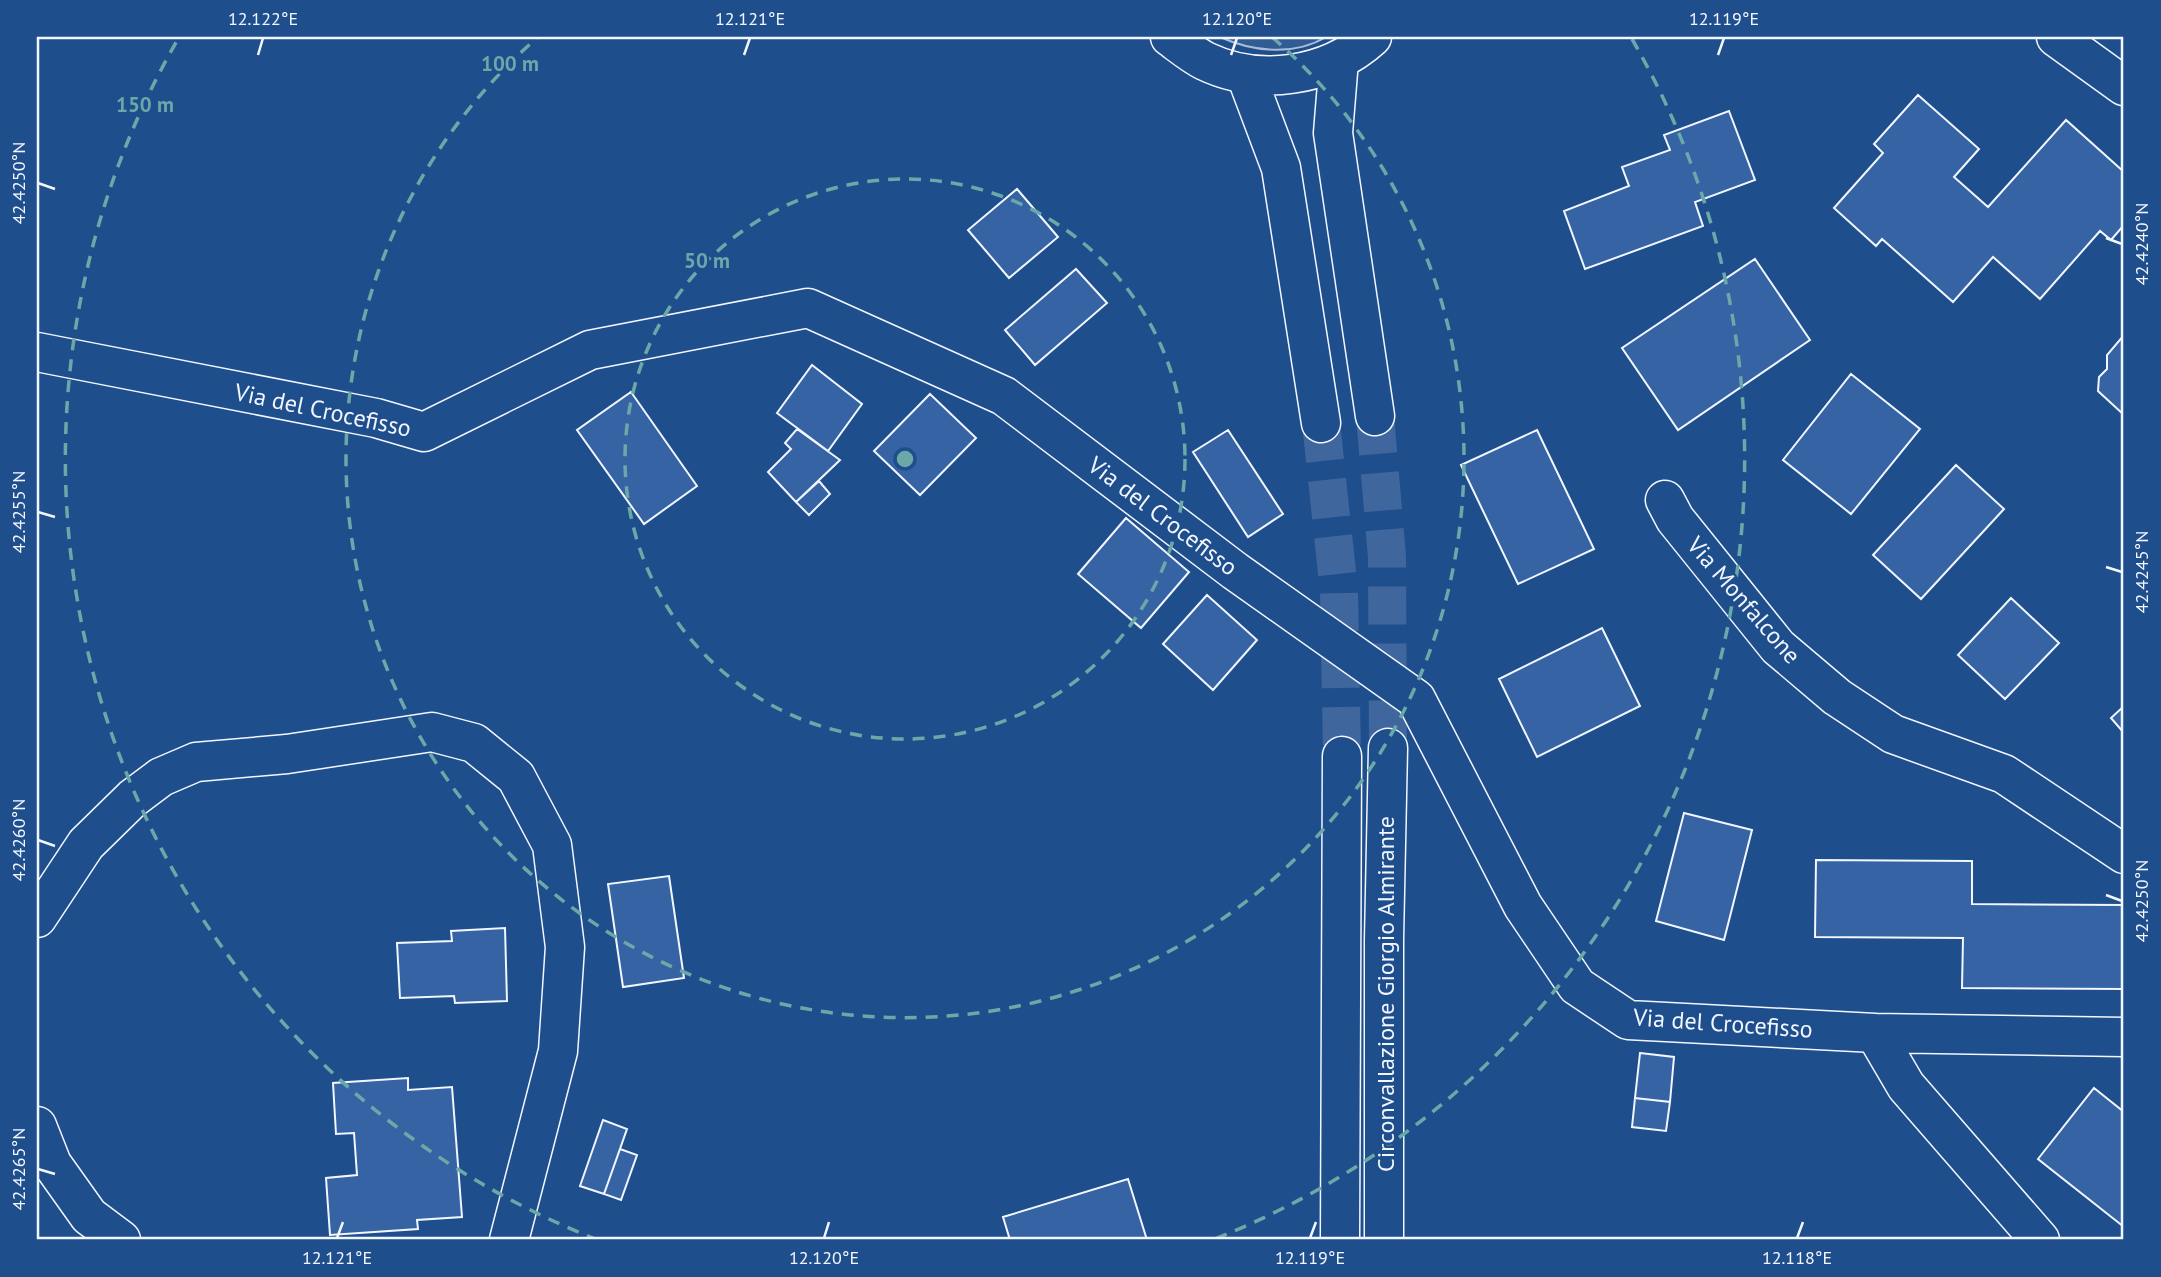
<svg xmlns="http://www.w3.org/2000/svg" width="2161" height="1277" font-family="'PT Sans',sans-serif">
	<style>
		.green { fill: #305b95; stroke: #a8bbd7; stroke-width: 2 }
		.building { fill: #3563a3; stroke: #f2f6ff; stroke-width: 2 }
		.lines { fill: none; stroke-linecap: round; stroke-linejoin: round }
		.highway-tunnel { stroke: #3f679d; stroke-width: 38; stroke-dasharray: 38 19; stroke-linecap: butt }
		.minor-casing { stroke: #f2f6ff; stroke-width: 41 }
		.highway-casing { stroke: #f2f6ff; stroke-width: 41 }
		.minor { stroke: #1f4e8c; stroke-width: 38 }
		.highway { stroke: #1f4e8c; stroke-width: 38 }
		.ticks { fill: none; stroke: #f2f6ff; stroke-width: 2.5 }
		.ring { fill: none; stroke: #6aa9a8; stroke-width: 3.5; stroke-dasharray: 12 9 }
		.labels { text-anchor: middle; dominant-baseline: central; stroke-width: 5; stroke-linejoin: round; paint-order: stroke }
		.street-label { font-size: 24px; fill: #f2f6ff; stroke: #1f4e8c }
		.centre { fill: #6aa9a8; stroke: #1f4e8c; stroke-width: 3.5 }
		.ring-label { font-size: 21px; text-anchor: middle; font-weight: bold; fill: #6aa9a8; stroke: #1f4e8c; stroke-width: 5; stroke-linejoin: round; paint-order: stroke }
		.neatline { fill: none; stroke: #f2f6ff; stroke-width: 2.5 }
		.ticks-label { font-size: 18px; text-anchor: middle; fill: #f2f6ff }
	</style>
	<rect width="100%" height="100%" fill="#1f4e8c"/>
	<!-- green -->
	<path class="green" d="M1220 37H1326C1294 56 1253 52 1220 37Z"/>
	<!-- building -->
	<path class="building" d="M1918 95 1979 149 1954 177 1988 207 2066 120 2124 172V225L2111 240 2100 231 2040 299 1993 257 1953 302 1882 239 1876 246 1834 208 1883 153 1874 144Z
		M1729 111 1755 180 1695 202 1703 226 1585 269 1564 211 1629 186 1622 167 1670 150 1664 135Z
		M1017 189 1058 237 1009 278 968 230Z
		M1755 259 1810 340 1678 430 1622 348Z
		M1076 269 1107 303 1035 365 1005 330Z
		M2124 335V415L2098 391 2099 377 2107 369V355Z
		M812 365 862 404 828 451 777 413Z
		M1851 374 1920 429 1851 514 1783 460Z
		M631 392 697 486 644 524 577 430Z
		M930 394 976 438 920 495 874 451Z
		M797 429 840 460 796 502 768 472 791 449 785 443Z
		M1228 430 1283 514 1248 537 1193 452Z
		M1537 430 1594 549 1518 584 1461 465Z
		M1956 465 2004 509 1921 599 1873 555Z
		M819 481 830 494 809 515 796 502Z
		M1126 518 1189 572 1141 628 1078 574Z
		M1207 595 1257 640 1213 690 1163 644Z
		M2011 598 2059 643 2005 699 1958 655Z
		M1602 628 1640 706 1537 757 1499 679Z
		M2124 706V733L2111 718Z
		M1684 813 1752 830 1724 940 1656 921Z
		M1816 860 1972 861V904L2124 905V989L1962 988 1963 938 1815 937Z
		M669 876 684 978 623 987 608 884Z
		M505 928 507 1001 455 1003 454 996 400 998 397 943 452 941 451 931Z
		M1640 1053 1674 1057 1670 1102 1635 1098Z
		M408 1078V1090L452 1087 462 1217 417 1220 418 1229 330 1235 326 1178 357 1175 354 1133 336 1134 333 1083Z
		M2094 1088 2124 1112V1227L2038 1159Z
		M1635 1098 1670 1102 1666 1131 1632 1127Z
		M603 1120 627 1129 604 1194 580 1186Z
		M620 1149 637 1155 621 1200 604 1194Z
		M1128 1179 1147 1240H1010L1003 1217Z"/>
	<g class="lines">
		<!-- highway-tunnel -->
		<path class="highway-tunnel" d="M1375 416 1387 557 1388 748
			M1321 423 1339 591 1342 756"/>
		<!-- minor casing -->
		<g class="minor-casing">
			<path id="minor" d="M2056 37 2124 86
				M37 352 376 418 424 432 590 350 808 308 1004 396 1235 571 1416 699 1523 906 1577 986 1628 1020 1875 1033 1906 1086 2040 1240
				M1665 500 1675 519 1778 647 1837 697 1893 734 2004 774 2124 854
				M37 918 86 844 133 798 161 777 196 762 287 754 432 732 474 743 516 777 552 845 565 947 558 1051 509 1240
				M1875 1033 2124 1037
				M37 1126 52 1164 89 1216 121 1240"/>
		</g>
		<!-- highway casing -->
		<g class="highway-casing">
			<path id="highway" d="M1170 37C1181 45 1193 55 1205 61 1259 87 1328 77 1372 37
				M1339 60 1333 133 1375 416
				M1246 75 1281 168 1321 423
				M1340 1240 1342 756
				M1384 1240V940L1388 748"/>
		</g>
		<!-- minor -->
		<use href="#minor" class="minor"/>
		<!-- highway -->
		<use href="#highway" class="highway"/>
	</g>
	<!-- ticks -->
	<path class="ticks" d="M258 55 263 38M744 55 750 38M1231 55 1237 38M1718 55 1724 38M38 183 55 189M2106 238 2122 244M38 512 55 517M2106 567 2122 572M38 840 55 846M2106 895 2122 901M38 1169 55 1174M337 1238 343 1222M824 1238 829 1222M1310 1238 1316 1222M1797 1238 1803 1222"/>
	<!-- distance rings -->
	<g class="ring">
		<circle cx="905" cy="459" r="280"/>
		<path d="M1272 37A559 559 0 1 1 538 37"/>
		<path d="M598 1240A839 839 0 0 1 178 39M1632 39A839 839 0 0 1 1212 1240"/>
	</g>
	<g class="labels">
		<!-- street labels -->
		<g class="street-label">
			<text transform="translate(323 410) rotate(12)">Via del Crocefisso</text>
			<text transform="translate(1163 516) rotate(37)">Via del Crocefisso</text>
			<text transform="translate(1744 600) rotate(49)">Via Monfalcone</text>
			<text transform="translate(1385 994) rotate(-90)">Circonvallazione Giorgio Almirante</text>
			<text transform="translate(1723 1023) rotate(4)">Via del Crocefisso</text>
		</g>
	</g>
	<circle cx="905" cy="459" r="10" class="centre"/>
	<g class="ring-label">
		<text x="510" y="71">100 m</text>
		<text x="145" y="112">150 m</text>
		<text x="707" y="268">50 m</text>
	</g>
	<!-- border -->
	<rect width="2161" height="1277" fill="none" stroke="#1f4e8c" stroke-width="77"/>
	<rect x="38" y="38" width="2084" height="1200" class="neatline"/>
	<g class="ticks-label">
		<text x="263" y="25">12.122°E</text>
		<text x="750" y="25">12.121°E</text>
		<text x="1237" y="25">12.120°E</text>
		<text x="1724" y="25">12.119°E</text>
		<text transform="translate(19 183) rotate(-90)" y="6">42.4250°N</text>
		<text transform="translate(2142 244) rotate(-90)" y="6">42.4240°N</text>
		<text transform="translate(19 512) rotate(-90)" y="6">42.4255°N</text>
		<text transform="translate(2142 572) rotate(-90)" y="6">42.4245°N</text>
		<text transform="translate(19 840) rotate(-90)" y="6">42.4260°N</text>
		<text transform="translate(2142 901) rotate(-90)" y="6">42.4250°N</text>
		<text transform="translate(19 1169) rotate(-90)" y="6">42.4265°N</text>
		<text x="337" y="1264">12.121°E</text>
		<text x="824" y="1264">12.120°E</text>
		<text x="1310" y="1264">12.119°E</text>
		<text x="1797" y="1264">12.118°E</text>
	</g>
</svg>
